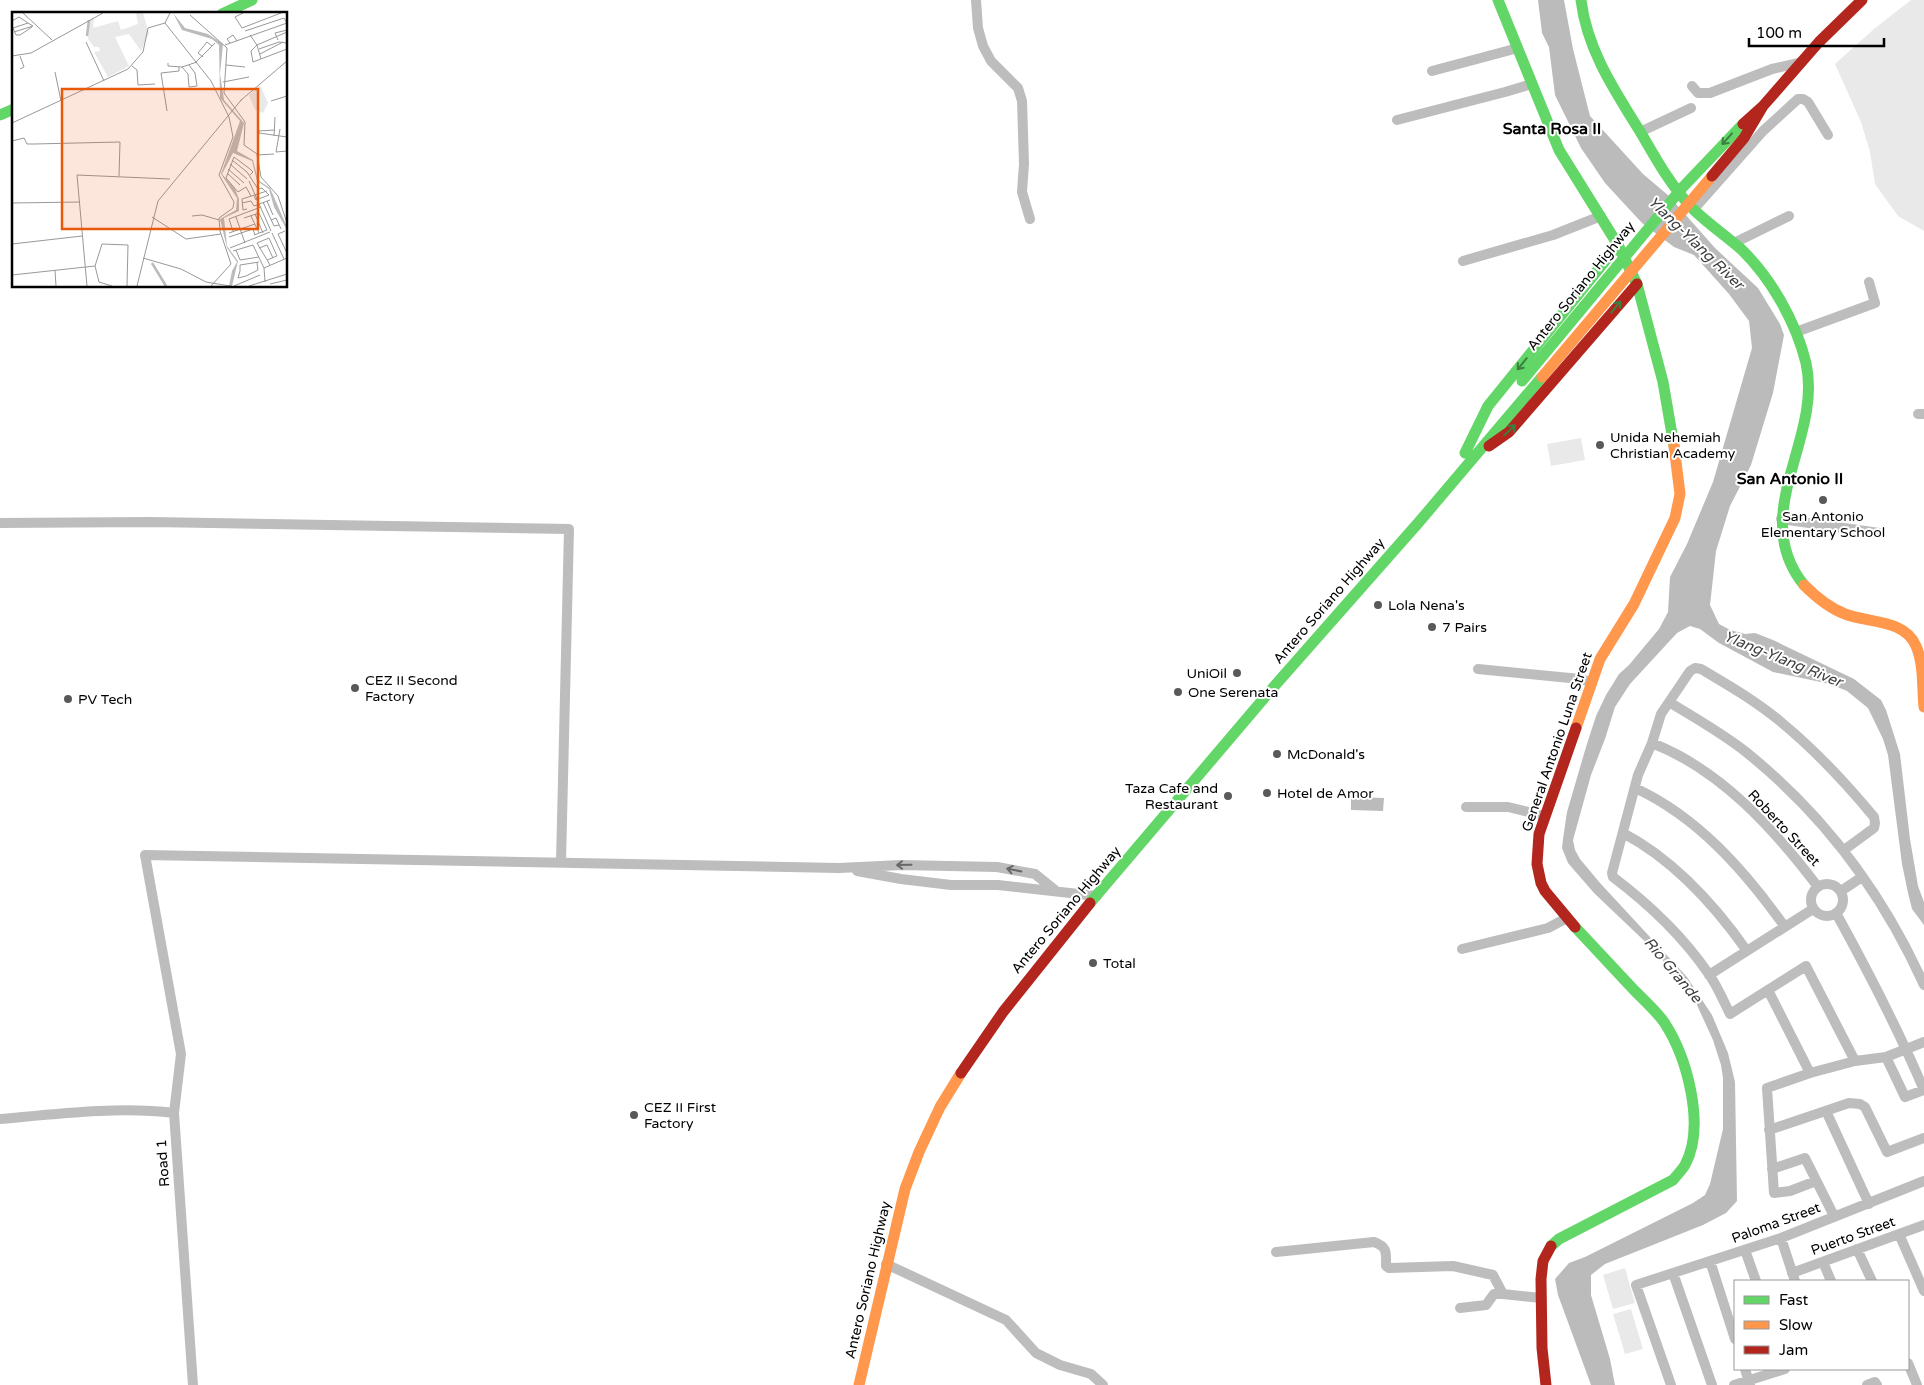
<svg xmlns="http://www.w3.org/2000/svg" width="1924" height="1385" font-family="'Varela Round',sans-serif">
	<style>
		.green { fill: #e9e9e9 }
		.water { fill: #bbb }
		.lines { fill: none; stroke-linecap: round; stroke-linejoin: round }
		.street { stroke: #bdbdbd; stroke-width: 10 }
		.fast { stroke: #63d668; stroke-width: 11 }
		.slow { stroke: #ff974d; stroke-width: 11 }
		.jam { stroke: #b3261e; stroke-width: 11 }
		.oneway { stroke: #3b803e }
		.oneway2 { stroke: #686868 }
		.poi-dot { fill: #595959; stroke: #fff; stroke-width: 2 }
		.labels { text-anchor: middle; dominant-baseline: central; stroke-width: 4; stroke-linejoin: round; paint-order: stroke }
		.street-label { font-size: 14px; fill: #000; stroke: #fff }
		.poi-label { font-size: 14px; fill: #000; stroke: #fff; text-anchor: start }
		.water-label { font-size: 15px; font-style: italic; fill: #3f3f3f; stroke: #fff }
		.quarter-label { font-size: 16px; font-weight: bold; fill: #000; stroke: #fff }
		.inset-river { fill: none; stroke: #bbb; stroke-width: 2.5 }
		.inset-road { fill: none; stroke: #999; stroke-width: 1 }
		.view { fill: #e8590c; fill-opacity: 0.15; stroke: #e8590c; stroke-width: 2.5 }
		.inset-edge { fill: none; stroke: #000; stroke-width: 2.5 }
	</style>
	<rect width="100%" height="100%" fill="#fff"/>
	<!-- green -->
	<path class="green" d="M1911 0H1924V231L1898 216 1875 184 1870 152 1861 122 1835 64 1874 29Z
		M1581 438 1585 460 1551 466 1547 444Z
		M1625 1268 1635 1303 1613 1309 1603 1275Z
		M1631 1309 1643 1349 1625 1354 1613 1314Z"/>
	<!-- water -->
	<path class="water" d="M1538 0H1564L1573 49 1590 116 1643 174 1669 196 1715 248 1758 288 1780 324 1784 335 1773 393 1751 465 1730 506 1716 551 1710 605 1719 624 1730 630 1745 634 1755 633 1773 640 1854 679 1881 700 1886 710 1900 754 1910 839 1918 886 1924 902V925L1912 909 1908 893 1902 864 1888 755 1883 739 1868 708 1847 691 1830 684 1773 672 1719 643 1700 629 1690 626 1677 633 1630 684 1615 707 1605 739 1591 775 1573 840 1575 850 1580 859 1600 883 1687 977 1712 1015 1728 1053 1735 1082 1737 1201 1726 1213 1703 1225 1605 1264 1591 1275V1295L1610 1359 1615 1385H1591L1558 1295 1555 1279 1569 1263 1585 1257 1693 1203 1705 1195 1710 1184 1723 1129V1078L1721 1065 1713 1040 1696 1003 1657 953 1594 893 1568 863 1562 848 1563 839 1567 812 1586 747 1596 716 1606 695 1619 674 1629 665 1659 629 1668 612 1670 577 1687 544 1713 482 1752 348 1749 321 1729 294 1694 255 1674 247 1642 223 1605 183 1581 148 1555 95 1549 47 1542 33Z
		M1351 797 1384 798 1383 811 1351 810Z"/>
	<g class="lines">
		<!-- street -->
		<path class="street" d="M976 0 978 28 983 46 991 61 1018 88 1022 101 1024 164 1022 192 1030 219
			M1432 71 1518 48
			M1692 86 1698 93H1710L1772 69 1799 63
			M1397 120 1505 92 1532 84
			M1640 132 1691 108
			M1694 209 1763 131 1798 99H1803L1808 102 1828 135
			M1734 243 1789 216
			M1463 261 1553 235 1601 216
			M1796 332 1875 303 1869 282
			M1918 414H1924
			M1781 519 1879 533
			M0 523 150 522 569 529 561 862
			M1478 669 1580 679 1591 682
			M1669 702C1695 718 1722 733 1746 752 1823 814 1883 894 1924 985
			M1652 743C1721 770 1774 829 1818 887
			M1635 788C1698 817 1745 871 1785 927
			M1466 807H1508L1545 816
			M1623 833C1674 860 1714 904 1747 951
			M1844 850 1874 828 1875 823 1874 817C1845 782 1815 750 1781 722 1756 701 1728 685 1701 669L1695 668 1690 671 1661 714 1652 743 1638 775 1612 873 1613 877C1650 905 1682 935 1708 973 1717 985 1723 1000 1730 1014L1806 966 1855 1061
			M857 871 901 879 951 885H998L1097 896
			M1811 900a16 16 0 1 1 32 0a16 16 0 1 1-32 0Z
			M1841 891 1862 877
			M1836 913C1868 971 1898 1029 1924 1090
			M1462 949 1548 928 1567 918
			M1709 975 1813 909
			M1768 990 1810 1073
			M1886 1057 1905 1097 1924 1090
			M1826 1111 1869 1204
			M0 1119C55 1114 119 1106 174 1113
			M1769 1130 1849 1103 1860 1104 1865 1107 1887 1152 1924 1138
			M1772 1169 1805 1158 1834 1216
			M1816 1181 1790 1191 1774 1193 1767 1088 1810 1073 1855 1061 1886 1057 1924 1042
			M1899 1234 1924 1291
			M1781 1238 1795 1281
			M1857 1249 1872 1281
			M1745 1250 1756 1281
			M1276 1252 1374 1242C1388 1247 1386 1253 1386 1266L1389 1268 1453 1266 1493 1275 1503 1294 1541 1298
			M1710 1261 1735 1339
			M1823 1262 1831 1281
			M886 1264 1006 1320 1036 1353 1060 1365 1091 1374 1103 1385
			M1673 1273 1712 1385
			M1792 1273 1924 1225
			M1460 1308 1486 1305 1494 1294H1503
			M1908 1363 1917 1385
			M1745 1369 1750 1385
			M193 1385 174 1113 181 1054 145 855 839 868 901 865 997 867 1035 874 1056 891
			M1671 1385 1636 1285 1781 1238 1924 1181
			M1734 1385 1785 1369
			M1867 1385 1875 1382 1877 1385"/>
		<!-- fast -->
		<path class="fast" d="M1498 0 1559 150 1618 245 1637 284 1663 382 1674 446
			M1581 0C1587 50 1615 91 1641 133 1656 159 1671 186 1692 208 1707 223 1725 235 1741 249 1771 278 1796 322 1806 363 1823 439 1747 514 1804 585
			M222 14 252 0
			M0 115 14 109
			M1522 381 1682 188 1743 124
			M1465 453 1488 406 1618 245
			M1090 903 1271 690 1419 522 1542 377
			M1551 1246 1559 1239 1673 1180C1677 1175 1682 1170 1685 1165 1706 1126 1687 1057 1664 1022 1656 1011 1645 1001 1635 991 1615 970 1595 948 1575 927"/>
		<!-- slow -->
		<path class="slow" d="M1542 377 1712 176
			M1804 585C1816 597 1829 608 1845 614 1868 623 1905 619 1916 646 1924 664 1922 687 1924 707
			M1576 728 1600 659 1634 604 1675 518 1680 494 1674 446
			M859 1385 905 1189 919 1152 940 1107 961 1073"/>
		<!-- jam -->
		<path class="jam" d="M1743 124 1763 106 1819 42 1862 0
			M1712 176 1744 138 1763 106
			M1489 446 1509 432 1637 284
			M1575 927 1545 891 1541 883 1537 864 1539 834 1576 728
			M961 1073 1003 1012 1090 903
			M1546 1385 1542 1348 1541 1279 1543 1261 1551 1246"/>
	</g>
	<!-- one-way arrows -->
	<defs><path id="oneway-shaft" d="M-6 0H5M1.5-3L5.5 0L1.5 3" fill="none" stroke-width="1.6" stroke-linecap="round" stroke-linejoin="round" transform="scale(1.25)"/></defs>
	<g class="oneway">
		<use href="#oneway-shaft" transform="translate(1727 139) rotate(132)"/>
		<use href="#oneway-shaft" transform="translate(1616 307) rotate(-50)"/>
		<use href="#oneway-shaft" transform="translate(1522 364) rotate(129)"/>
		<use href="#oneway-shaft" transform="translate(1510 430) rotate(-43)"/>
	</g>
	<g class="oneway2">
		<use href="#oneway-shaft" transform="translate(904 865) rotate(179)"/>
		<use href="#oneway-shaft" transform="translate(1014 870) rotate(-169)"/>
	</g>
	<!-- markers -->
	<g class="poi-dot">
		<circle cx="1600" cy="445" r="5"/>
		<circle cx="1823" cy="500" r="5"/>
		<circle cx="1378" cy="605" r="5"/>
		<circle cx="1432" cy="627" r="5"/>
		<circle cx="1237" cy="673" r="5"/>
		<circle cx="355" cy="688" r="5"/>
		<circle cx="1178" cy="692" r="5"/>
		<circle cx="68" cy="699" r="5"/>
		<circle cx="1277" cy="754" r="5"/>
		<circle cx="1267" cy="793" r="5"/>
		<circle cx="1228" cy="796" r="5"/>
		<circle cx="1093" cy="963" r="5"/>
		<circle cx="634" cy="1115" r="5"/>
	</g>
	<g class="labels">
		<!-- street labels -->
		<g class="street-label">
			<text transform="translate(1581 286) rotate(-51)">Antero Soriano Highway</text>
			<text transform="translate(1329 601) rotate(-49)">Antero Soriano Highway</text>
			<text transform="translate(1557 742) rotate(-71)">General Antonio Luna Street</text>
			<text transform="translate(1784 828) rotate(47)">Roberto Street</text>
			<text transform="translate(1066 910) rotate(-50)">Antero Soriano Highway</text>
			<text transform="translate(163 1163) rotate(-94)">Road 1</text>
			<text transform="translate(1776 1223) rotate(-20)">Paloma Street</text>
			<text transform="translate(1853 1236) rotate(-20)">Puerto Street</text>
			<text transform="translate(868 1280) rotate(-77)">Antero Soriano Highway</text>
		</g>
		<!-- poi labels -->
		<g class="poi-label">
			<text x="1610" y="437">Unida Nehemiah<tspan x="1610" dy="16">Christian Academy</tspan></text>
			<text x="1823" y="516" text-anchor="middle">San Antonio<tspan x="1823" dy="16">Elementary School</tspan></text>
			<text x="1388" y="605">Lola Nena's</text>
			<text x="1442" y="627">7 Pairs</text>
			<text x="1227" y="673" text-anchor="end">UniOil</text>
			<text x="365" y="680">CEZ II Second<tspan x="365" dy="16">Factory</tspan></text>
			<text x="1188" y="692">One Serenata</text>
			<text x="78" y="699">PV Tech</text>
			<text x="1287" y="754">McDonald's</text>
			<text x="1218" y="788" text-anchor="end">Taza Cafe and<tspan x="1218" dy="16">Restaurant</tspan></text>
			<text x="1277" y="793">Hotel de Amor</text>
			<text x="1103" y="963">Total</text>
			<text x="644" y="1107">CEZ II First<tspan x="644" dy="16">Factory</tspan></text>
		</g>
		<!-- water labels -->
		<g class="water-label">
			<text transform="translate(1696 243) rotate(44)">Ylang-Ylang River</text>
			<text transform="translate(1783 659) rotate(22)">Ylang-Ylang River</text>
			<text transform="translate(1673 970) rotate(50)">Rio Grande</text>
		</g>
		<!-- quarter labels -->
		<g class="quarter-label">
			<text x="1552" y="129">Santa Rosa II</text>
			<text x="1790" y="479">San Antonio II</text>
		</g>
	</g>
	<!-- overview -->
	<g transform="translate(12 12)">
		<rect width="275" height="275" fill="#fff"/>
		<path d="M124 1H131L137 21 129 39 117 22 103 25 117 54 96 65 82 40 88 39 87 35H82L76 27 78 7 82 5 81 16 106 9 109 18 126 12ZM248 73 256 91 251 101 243 98 237 83Z" fill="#e9e9e9"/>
		<path d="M161 1 173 16 196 22 211 32 208 62 212 88 232 111 225 139 241 148 246 168 258 176 275 215V218L262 195 257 177 245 169 240 149 221 141 210 162 223 177 227 187V199L212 206 215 234 226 249 220 274H217L220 259 225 250 215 236 208 207 224 198 225 186 209 162 228 109 208 86 207 33 200 27 170 18Z" fill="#bbb"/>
		<path class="inset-river" d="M75 24 77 8M140 251 154 274"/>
		<path class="inset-road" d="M11 1 40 28M158 1 153 11 199 69 217 105 221 125 207 163 222 190 221 196 207 206 208 219 219 252 199 274M231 1 223 5 230 16 269 1M178 3 215 36 212 81 233 110 232 133 245 142 249 165 266 184 275 211M0 9 7 5 16 11M20 15 8 23H4L1 16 16 11 21 14M233 19 272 6 275 11M2 20 21 14M275 20 245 33 239 39 241 50 275 37M238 23 245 33 249 47M266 28 263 21 275 18M74 30 92 69M218 31 215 27 221 23 225 29M213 33 275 11M247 37 267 30 275 31M248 42 271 30M0 44 19 41 91 1M191 45 186 41 195 30 200 34M184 50 203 31M156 51V54L170 55 185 50M214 53 233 55M120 54 125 58 126 73 143 72M170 55 176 62 177 75 185 74 183 61 177 53M8 57 12 55 8 44M43 60 49 89M211 70 237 65M228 89 275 49M259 89 275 84M155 99 149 61 167 59V55M0 111 116 57 131 40 136 16 153 11M268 117 264 140 275 139M245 119 263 118M247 119V121L275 125M262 124 263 105M0 129 12 126 15 132H22L108 130 107 164M245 143 262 142M220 148 235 160 246 177 250 176 257 183 244 188 242 184M218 152 235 167M216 157 232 171M215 161 228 173M238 163 241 160 238 157 222 145 214 166 226 180 234 175 239 184M237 169 259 219M255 189 261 203M251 190 262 214 267 213M0 191 68 190M230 191 239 189 242 194 258 188M235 197 231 198 230 187 255 179M243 202 251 221M180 204 190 203 207 208M239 204 247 221M140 205 174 227 209 222M224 205 233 231M232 206 247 201 255 218 242 223M259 208 264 206 269 217M221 219 217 207 249 195M273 219 266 222 275 241M217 221 243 212M260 221 272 247M217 225 241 217 243 223M245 231 257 226 265 244 255 248M245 231 258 253M0 232 70 224M218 236 258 220M247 236 255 233 261 246M224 238 228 248 247 245M221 239 241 233 252 256 253 270M131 246 169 257 194 270 218 274M252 256 275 246M43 258 44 274M228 259 226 266 234 264 246 258 245 251M228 259V253L247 250M0 263 83 254M258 272 275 268M75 274 65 163 158 167M100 274 87 270 83 254 90 232 116 233 115 274M125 274 146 189 230 87M222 274 248 263M237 274 275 262"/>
		<path class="view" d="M50 77H246V217H50Z"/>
		<rect width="275" height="275" class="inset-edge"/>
	</g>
	<!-- legend -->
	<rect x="1734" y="1280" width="175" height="90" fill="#ffffff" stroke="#999999"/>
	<rect x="1744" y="1296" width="25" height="8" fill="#63d668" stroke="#999999"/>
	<text x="1779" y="1305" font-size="15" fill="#000000">Fast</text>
	<rect x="1744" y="1321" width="25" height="8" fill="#ff974d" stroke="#999999"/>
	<text x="1779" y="1330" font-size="15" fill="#000000">Slow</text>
	<rect x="1744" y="1346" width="25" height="8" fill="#b3261e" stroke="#999999"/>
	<text x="1779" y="1355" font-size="15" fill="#000000">Jam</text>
	<!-- scale -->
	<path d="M1749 38v8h135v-8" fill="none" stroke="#000000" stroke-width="2.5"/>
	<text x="1756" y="38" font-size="15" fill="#000000" stroke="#ffffff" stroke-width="4" paint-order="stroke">100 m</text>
</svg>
